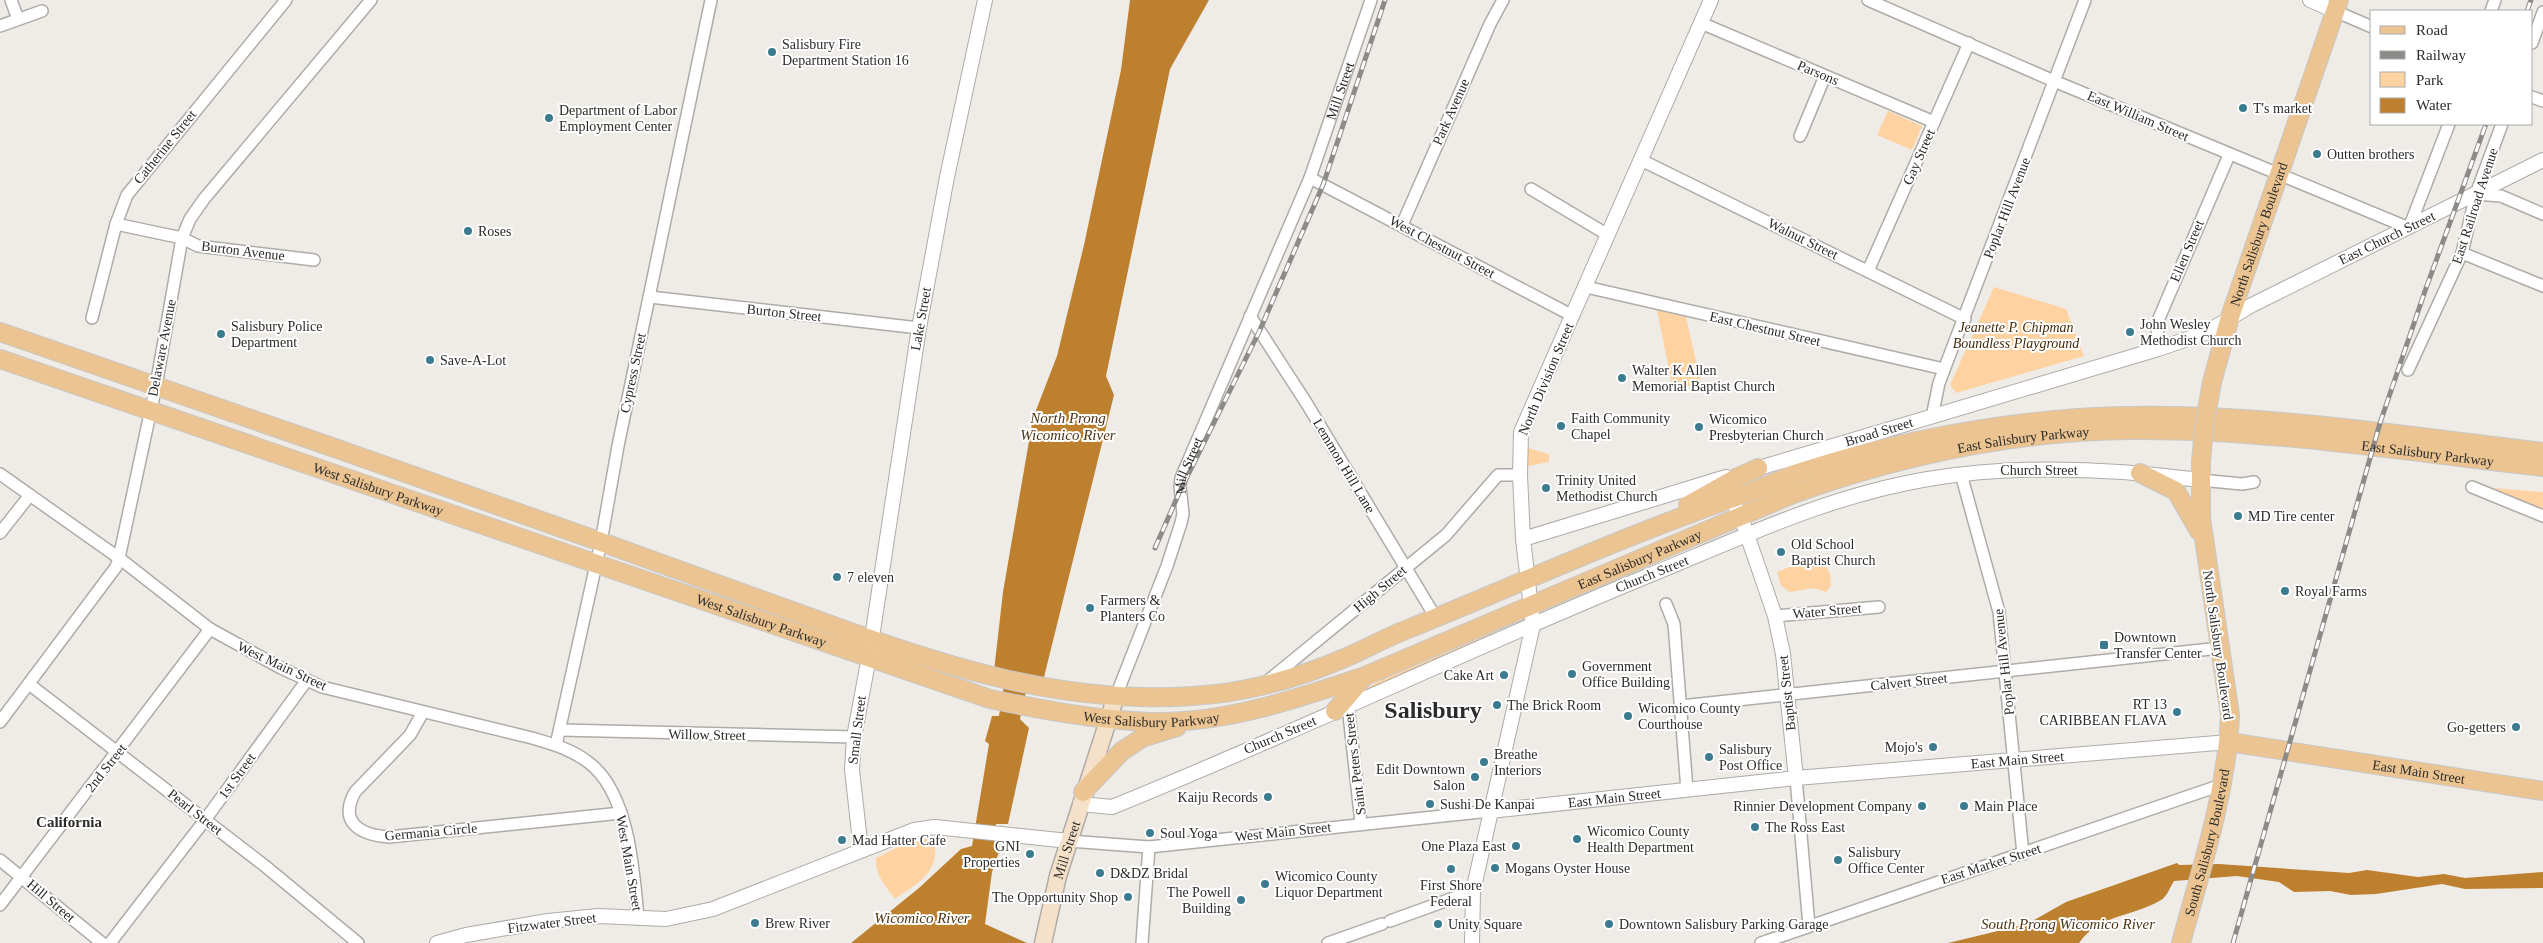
<svg xmlns="http://www.w3.org/2000/svg" width="2543" height="943" font-family="Georgia,serif">
	<style>
		.green { fill: #ffd3a1 }
		.water { fill: #bd802e }
		.lines { fill: none; stroke-linecap: round; stroke-linejoin: round }
		.minor-casing { stroke: #afaba7; stroke-width: 14 }
		.tertiary-casing { stroke: #afaba7; stroke-width: 16 }
		.secondary-casing { stroke: #afaba7; stroke-width: 19 }
		.primary-casing { stroke: #c8c8c7; stroke-width: 20 }
		.minor { stroke: #fff; stroke-width: 11 }
		.tertiary { stroke: #fff; stroke-width: 14 }
		.secondary { stroke: #f5e1c9; stroke-width: 16 }
		.primary { stroke: #ebc492; stroke-width: 18 }
		.rail-casing { stroke: #8d8b88; stroke-width: 5 }
		.rail { stroke: #fff; stroke-width: 3; stroke-dasharray: 9; stroke-linecap: butt }
		.primary-bridge-casing { stroke: #c8c8c7; stroke-width: 20; stroke-linecap: butt }
		.primary-bridge { stroke: #ebc492; stroke-width: 18 }
		.poi-dot { fill: #3b7b8f; stroke: #fff; stroke-width: 2 }
		.labels { text-anchor: middle; dominant-baseline: central; stroke-width: 4; stroke-linejoin: round; paint-order: stroke }
		.poi-label { font-size: 14px; fill: #2c2b29; stroke: #fff; text-anchor: start }
		.street-label { font-size: 14px; fill: #2c2b29; stroke: #fff }
		.park-label { font-size: 14px; font-style: italic; fill: #442b08; stroke: #fff }
		.water-label { font-size: 15px; font-style: italic; fill: #4e3413; stroke: #fff }
		.neighbourhood-label { font-size: 15px; font-weight: bold; fill: #2c2b29; stroke: #fff }
		.town-label { font-size: 24px; font-weight: bold; fill: #2c2b29; stroke: #fff }
	</style>
	<rect width="100%" height="100%" fill="#efebe7"/>
	<!-- green -->
	<path class="green" d="M1888 111 1922 126 1912 150 1877 135Z
		M1994 287 2066 309 2084 356 1956 393 1950 385Z
		M1657 310 1686 317 1701 383 1673 390Z
		M1528 448 1549 454V462L1528 466Z
		M2493 488 2543 492V509Z
		M1820 555 1830 574 1831 586 1826 592 1814 588 1790 592 1781 586 1777 572Z
		M1494 632 1496 637 1359 694 1378 681Z
		M930 838C935 839 935 841 935 846 938 874 915 885 895 899 885 886 875 875 876 858L906 843Z"/>
	<!-- water -->
	<path class="water" d="M1130 0H1209L1170 69 1106 376 1114 395 1044 677 1029 678 1020 719 1029 728 1008 824H996L994 846H1001L992 872 985 924 1027 943H851L919 888 961 849 972 846 989 744 985 741 992 716H999L1006 673 994 671 1003 592 1033 418 1057 356 1084 245 1121 70Z
		M2177 863 2179 865 2219 864 2349 873 2367 870 2418 877 2444 874 2465 878 2543 872V888L2465 889 2442 884 2376 894 2351 895 2330 891 2294 892 2279 882 2237 876 2174 881C2170 887 2167 897 2161 900 2133 917 2099 914 2079 943H1948L2027 924 2066 902Z"/>
	<g class="lines">
		<!-- minor casing -->
		<g class="minor-casing">
			<g id="minor">
				<path d="M11 0 18 19"/>
				<path d="M1868 0 2054 81 2409 228 2449 124"/>
				<path d="M2335 11 2372 27"/>
				<path d="M2491 11 2495 0"/>
				<path d="M1701 23 1934 122"/>
				<path d="M0 26 42 11"/>
				<path d="M2532 43 2543 12"/>
				<path d="M2532 97 2543 101"/>
				<path d="M1800 136 1825 76"/>
				<path d="M1641 160 1965 319"/>
				<path d="M1310 178 1573 316"/>
				<path d="M1531 189 1608 235"/>
				<path d="M2476 194 2501 196 2543 214"/>
				<path d="M116 224 182 238 198 246 314 260"/>
				<path d="M1402 225 1490 24 1503 0"/>
				<path d="M2462 253 2543 286"/>
				<path d="M1868 271 1969 43"/>
				<path d="M1586 287 1944 369"/>
				<path d="M650 297 919 328"/>
				<path d="M1250 316 1307 404 1436 618"/>
				<path d="M92 318 116 224 127 195 286 0"/>
				<path d="M2158 349 2157 323 2229 155"/>
				<path d="M2408 370 2462 253 2476 194 2502 124"/>
				<path d="M1932 417 1939 383 2085 0"/>
				<path d="M0 474 119 558 210 629 281 668 322 687 532 738C552 744 571 749 588 762 629 792 634 872 638 919"/>
				<path d="M1961 474 1999 612 2023 854"/>
				<path d="M2200 480 2242 484 2254 482"/>
				<path d="M2472 487 2543 516"/>
				<path d="M0 533 30 495"/>
				<path d="M1666 604 1674 624 1687 790"/>
				<path d="M1775 616 1879 607"/>
				<path d="M1269 680 1446 535 1498 475H1520"/>
				<path d="M29 684 265 866 358 943"/>
				<path id="s1" d="M1116 696 1167 566 1181 523 1183 514 1180 486 1181 478 1310 178 1371 0"/>
				<path d="M1348 706 1361 823"/>
				<path d="M1681 706 2220 648"/>
				<path d="M423 712 410 735 355 792C338 823 361 835 389 837L621 813"/>
				<path d="M0 722 116 567 119 558 156 386 182 238 190 219 204 199 371 0"/>
				<path d="M560 730 854 737"/>
				<path d="M556 745 601 542 618 446 711 0"/>
				<path d="M1796 778 1809 926"/>
				<path d="M1069 841 1149 847 1490 811"/>
				<path d="M0 860 102 943"/>
				<path d="M0 905 210 629"/>
				<path d="M1390 921 1473 891"/>
				<path d="M110 943 205 820 307 680"/>
				<path d="M1142 943 1149 847"/>
				<path d="M1328 943 1382 924"/>
				<path d="M1761 943 2221 785"/>
			</g>
		</g>
		<!-- tertiary casing -->
		<g class="tertiary-casing">
			<g id="tertiary">
				<path d="M2310 0 2335 11"/>
				<path d="M1749 471 2158 349 2205 333 2252 305 2543 160"/>
				<path d="M1731 498 1741 517 1775 616 1783 654 1796 778"/>
				<path d="M1523 539 1726 477"/>
				<path d="M1080 804 1112 807C1293 734 1469 649 1650 575 1740 538 1831 495 1928 479 2018 464 2110 468 2200 480"/>
				<path id="s2" d="M1490 811 1796 778 2229 742"/>
				<path d="M861 850 852 770 854 737 869 657 919 328 947 177 985 0"/>
				<path d="M437 943 466 935 548 921 598 916 666 919 713 909 914 830 935 827 1069 841"/>
				<path d="M1472 943 1473 891 1533 625 1523 539 1520 475 1521 432 1711 0"/>
			</g>
		</g>
		<!-- secondary casing -->
		<g class="secondary-casing">
			<g id="secondary">
				<path id="s3" d="M1043 943 1058 876 1116 696"/>
			</g>
		</g>
		<!-- primary casing -->
		<g class="primary-casing">
			<g id="primary">
				<path d="M0 332C202 402 403 471 604 543 675 569 746 595 817 620 940 665 1060 705 1193 696 1245 693 1299 678 1347 657 1368 648 1387 637 1408 629 1519 584 1628 534 1742 495 1763 488 1783 478 1804 471 1892 443 1986 425 2078 418 2233 408 2390 434 2543 452"/>
				<path id="s4" d="M0 359 990 699C1043 710 1097 720 1151 722 1224 724 1296 699 1365 676L1793 494C1902 455 2016 431 2133 430 2270 429 2407 452 2543 467"/>
				<path id="s5" d="M2212 382 2230 317 2339 0"/>
				<path d="M2140 473 2176 491 2199 531"/>
				<path d="M1688 505 1738 477 1758 468"/>
				<path d="M1335 711 1364 677"/>
				<path id="s6" d="M2229 742 2543 791"/>
				<path d="M1083 792 1122 751 1142 738 1177 727"/>
				<path id="s7" d="M2181 943C2201 869 2227 792 2230 715L2201 518V462"/>
			</g>
		</g>
		<!-- minor -->
		<use href="#minor" class="minor"/>
		<!-- tertiary -->
		<use href="#tertiary" class="tertiary"/>
		<!-- secondary -->
		<use href="#secondary" class="secondary"/>
		<!-- primary -->
		<use href="#primary" class="primary"/>
		<!-- rail casing -->
		<g class="rail-casing">
			<path id="rail" d="M2527 11 2531 0
				M1155 548 1180 491 1259 332 1323 185 1385 0
				M2233 943 2380 423 2425 291 2486 124"/>
		</g>
		<!-- rail -->
		<use href="#rail" class="rail"/>
		<!-- primary-bridge casing -->
		<g class="primary-bridge-casing">
			<path id="primary-bridge" d="M2201 462 2204 427 2212 382"/>
		</g>
		<!-- primary-bridge -->
		<use href="#primary-bridge" class="primary-bridge"/>
	</g>
	<!-- markers -->
	<g class="poi-dot">
		<circle cx="772" cy="52" r="5"/>
		<circle cx="2243" cy="108" r="5"/>
		<circle cx="549" cy="118" r="5"/>
		<circle cx="2317" cy="154" r="5"/>
		<circle cx="468" cy="231" r="5"/>
		<circle cx="2130" cy="332" r="5"/>
		<circle cx="221" cy="334" r="5"/>
		<circle cx="430" cy="360" r="5"/>
		<circle cx="1622" cy="378" r="5"/>
		<circle cx="1561" cy="426" r="5"/>
		<circle cx="1699" cy="427" r="5"/>
		<circle cx="1546" cy="488" r="5"/>
		<circle cx="2238" cy="516" r="5"/>
		<circle cx="1781" cy="552" r="5"/>
		<circle cx="837" cy="577" r="5"/>
		<circle cx="2285" cy="591" r="5"/>
		<circle cx="1090" cy="608" r="5"/>
		<rect x="2099" y="640" width="10" height="10" rx="2.5"/>
		<circle cx="1572" cy="674" r="5"/>
		<circle cx="1504" cy="675" r="5"/>
		<circle cx="1497" cy="705" r="5"/>
		<circle cx="2177" cy="712" r="5"/>
		<circle cx="1628" cy="716" r="5"/>
		<circle cx="2516" cy="727" r="5"/>
		<circle cx="1933" cy="747" r="5"/>
		<circle cx="1709" cy="757" r="5"/>
		<circle cx="1484" cy="762" r="5"/>
		<circle cx="1475" cy="777" r="5"/>
		<circle cx="1268" cy="797" r="5"/>
		<circle cx="1430" cy="804" r="5"/>
		<circle cx="1922" cy="806" r="5"/>
		<circle cx="1964" cy="806" r="5"/>
		<circle cx="1755" cy="827" r="5"/>
		<circle cx="1150" cy="833" r="5"/>
		<circle cx="1577" cy="839" r="5"/>
		<circle cx="842" cy="840" r="5"/>
		<circle cx="1516" cy="846" r="5"/>
		<circle cx="1030" cy="854" r="5"/>
		<circle cx="1838" cy="860" r="5"/>
		<circle cx="1495" cy="868" r="5"/>
		<circle cx="1451" cy="869" r="5"/>
		<circle cx="1100" cy="873" r="5"/>
		<circle cx="1265" cy="884" r="5"/>
		<circle cx="1128" cy="897" r="5"/>
		<circle cx="1241" cy="900" r="5"/>
		<circle cx="755" cy="923" r="5"/>
		<circle cx="1438" cy="924" r="5"/>
		<circle cx="1609" cy="924" r="5"/>
	</g>
	<g class="labels">
		<!-- poi labels -->
		<g class="poi-label">
			<text x="782" y="44">Salisbury Fire<tspan x="782" dy="16">Department Station 16</tspan></text>
			<text x="2253" y="108">T's market</text>
			<text x="559" y="110">Department of Labor<tspan x="559" dy="16">Employment Center</tspan></text>
			<text x="2327" y="154">Outten brothers</text>
			<text x="478" y="231">Roses</text>
			<text x="2140" y="324">John Wesley<tspan x="2140" dy="16">Methodist Church</tspan></text>
			<text x="231" y="326">Salisbury Police<tspan x="231" dy="16">Department</tspan></text>
			<text x="440" y="360">Save-A-Lot</text>
			<text x="1632" y="370">Walter K Allen<tspan x="1632" dy="16">Memorial Baptist Church</tspan></text>
			<text x="1571" y="418">Faith Community<tspan x="1571" dy="16">Chapel</tspan></text>
			<text x="1709" y="419">Wicomico<tspan x="1709" dy="16">Presbyterian Church</tspan></text>
			<text x="1556" y="480">Trinity United<tspan x="1556" dy="16">Methodist Church</tspan></text>
			<text x="2248" y="516">MD Tire center</text>
			<text x="1791" y="544">Old School<tspan x="1791" dy="16">Baptist Church</tspan></text>
			<text x="847" y="577">7 eleven</text>
			<text x="2295" y="591">Royal Farms</text>
			<text x="1100" y="600">Farmers &amp;<tspan x="1100" dy="16">Planters Co</tspan></text>
			<text x="2114" y="637">Downtown<tspan x="2114" dy="16">Transfer Center</tspan></text>
			<text x="1582" y="666">Government<tspan x="1582" dy="16">Office Building</tspan></text>
			<text x="1494" y="675" text-anchor="end">Cake Art</text>
			<text x="2167" y="704" text-anchor="end">RT 13<tspan x="2167" dy="16">CARIBBEAN FLAVA</tspan></text>
			<text x="1507" y="705">The Brick Room</text>
			<text x="1638" y="708">Wicomico County<tspan x="1638" dy="16">Courthouse</tspan></text>
			<text x="2506" y="727" text-anchor="end">Go-getters</text>
			<text x="1923" y="747" text-anchor="end">Mojo's</text>
			<text x="1719" y="749">Salisbury<tspan x="1719" dy="16">Post Office</tspan></text>
			<text x="1494" y="754">Breathe<tspan x="1494" dy="16">Interiors</tspan></text>
			<text x="1465" y="769" text-anchor="end">Edit Downtown<tspan x="1465" dy="16">Salon</tspan></text>
			<text x="1258" y="797" text-anchor="end">Kaiju Records</text>
			<text x="1440" y="804">Sushi De Kanpai</text>
			<text x="1912" y="806" text-anchor="end">Rinnier Development Company</text>
			<text x="1974" y="806">Main Place</text>
			<text x="1765" y="827">The Ross East</text>
			<text x="1587" y="831">Wicomico County<tspan x="1587" dy="16">Health Department</tspan></text>
			<text x="1160" y="833">Soul Yoga</text>
			<text x="852" y="840">Mad Hatter Cafe</text>
			<text x="1020" y="846" text-anchor="end">GNI<tspan x="1020" dy="16">Properties</tspan></text>
			<text x="1506" y="846" text-anchor="end">One Plaza East</text>
			<text x="1848" y="852">Salisbury<tspan x="1848" dy="16">Office Center</tspan></text>
			<text x="1505" y="868">Mogans Oyster House</text>
			<text x="1110" y="873">D&amp;DZ Bridal</text>
			<text x="1275" y="876">Wicomico County<tspan x="1275" dy="16">Liquor Department</tspan></text>
			<text x="1451" y="885" text-anchor="middle">First Shore<tspan x="1451" dy="16">Federal</tspan></text>
			<text x="1231" y="892" text-anchor="end">The Powell<tspan x="1231" dy="16">Building</tspan></text>
			<text x="1118" y="897" text-anchor="end">The Opportunity Shop</text>
			<text x="765" y="923">Brew River</text>
			<text x="1448" y="924">Unity Square</text>
			<text x="1619" y="924">Downtown Salisbury Parking Garage</text>
		</g>
		<!-- street labels -->
		<g class="street-label">
			<text transform="translate(1818 73) rotate(23)">Parsons</text>
			<text stroke="none"><textPath href="#s1" startOffset="649">Mill Street</textPath></text>
			<text transform="translate(1451 112) rotate(-66)">Park Avenue</text>
			<text transform="translate(2138 116) rotate(23)">East William Street</text>
			<text transform="translate(165 147) rotate(-51)">Catherine Street</text>
			<text transform="translate(1919 157) rotate(-66)">Gay Street</text>
			<text transform="translate(2475 206) rotate(-72)">East Railroad Avenue</text>
			<text transform="translate(2007 208) rotate(-69)">Poplar Hill Avenue</text>
			<text stroke="none"><textPath href="#s5" startOffset="155">North Salisbury Boulevard</textPath></text>
			<text transform="translate(2387 238) rotate(-26)">East Church Street</text>
			<text transform="translate(1803 239) rotate(26)">Walnut Street</text>
			<text transform="translate(1442 247) rotate(28)">West Chestnut Street</text>
			<text transform="translate(243 251) rotate(7)">Burton Avenue</text>
			<text transform="translate(2187 251) rotate(-67)">Ellen Street</text>
			<text transform="translate(784 313) rotate(6)">Burton Street</text>
			<text transform="translate(921 319) rotate(-80)">Lake Street</text>
			<text transform="translate(1765 329) rotate(13)">East Chestnut Street</text>
			<text transform="translate(162 348) rotate(-79)">Delaware Avenue</text>
			<text transform="translate(633 373) rotate(-78)">Cypress Street</text>
			<text transform="translate(1546 379) rotate(-67)">North Division Street</text>
			<text transform="translate(1879 432) rotate(-17)">Broad Street</text>
			<text stroke="none"><textPath href="#s4" startOffset="2132">East Salisbury Parkway</textPath></text>
			<text stroke="none"><textPath href="#s4" startOffset="2538">East Salisbury Parkway</textPath></text>
			<text stroke="none"><textPath href="#s1" startOffset="244">Mill Street</textPath></text>
			<text transform="translate(1344 466) rotate(59)">Lemmon Hill Lane</text>
			<text x="2039" y="470">Church Street</text>
			<text stroke="none"><textPath href="#s4" startOffset="400">West Salisbury Parkway</textPath></text>
			<text stroke="none"><textPath href="#s4" startOffset="1728">East Salisbury Parkway</textPath></text>
			<text transform="translate(1652 574) rotate(-22)">Church Street</text>
			<text transform="translate(1380 589) rotate(-40)">High Street</text>
			<text transform="translate(1827 611) rotate(-5)">Water Street</text>
			<text stroke="none"><textPath href="#s4" startOffset="805">West Salisbury Parkway</textPath></text>
			<text transform="translate(2218 645) rotate(82)">North Salisbury Boulevard</text>
			<text transform="translate(2004 662) rotate(-96)">Poplar Hill Avenue</text>
			<text transform="translate(282 666) rotate(25)">West Main Street</text>
			<text transform="translate(1909 682) rotate(-6)">Calvert Street</text>
			<text transform="translate(1787 693) rotate(-96)">Baptist Street</text>
			<text stroke="none"><textPath href="#s4" startOffset="1210">West Salisbury Parkway</textPath></text>
			<text transform="translate(857 730) rotate(-83)">Small Street</text>
			<text transform="translate(707 735) rotate(1)">Willow Street</text>
			<text transform="translate(1280 735) rotate(-23)">Church Street</text>
			<text stroke="none"><textPath href="#s2" startOffset="530">East Main Street</textPath></text>
			<text transform="translate(1355 764) rotate(-97)">Saint Peters Street</text>
			<text transform="translate(106 768) rotate(-52)">2nd Street</text>
			<text stroke="none"><textPath href="#s6" startOffset="192">East Main Street</textPath></text>
			<text transform="translate(237 776) rotate(-54)">1st Street</text>
			<text stroke="none"><textPath href="#s2" startOffset="125">East Main Street</textPath></text>
			<text transform="translate(195 812) rotate(38)">Pearl Street</text>
			<text transform="translate(431 832) rotate(-5)">Germania Circle</text>
			<text transform="translate(1283 832) rotate(-6)">West Main Street</text>
			<text stroke="none"><textPath href="#s7" startOffset="104">South Salisbury Boulevard</textPath></text>
			<text stroke="none"><textPath href="#s3" startOffset="96">Mill Street</textPath></text>
			<text transform="translate(629 863) rotate(80)">West Main Street</text>
			<text transform="translate(1991 864) rotate(-18)">East Market Street</text>
			<text transform="translate(51 901) rotate(40)">Hill Street</text>
			<text transform="translate(552 923) rotate(-7)">Fitzwater Street</text>
		</g>
		<!-- park labels -->
		<g class="park-label">
			<text x="2016" y="327">Jeanette P. Chipman<tspan x="2016" dy="16">Boundless Playground</tspan></text>
		</g>
		<!-- water labels -->
		<g class="water-label">
			<text x="1068" y="418">North Prong<tspan x="1068" dy="17">Wicomico River</tspan></text>
			<text x="922" y="918">Wicomico River</text>
			<text x="2068" y="924">South Prong Wicomico River</text>
		</g>
		<!-- neighbourhood labels -->
		<g class="neighbourhood-label">
			<text x="69" y="822">California</text>
		</g>
		<!-- town labels -->
		<g class="town-label">
			<text x="1433" y="710">Salisbury</text>
		</g>
	</g>
	<!-- legend -->
	<rect x="2370" y="10" width="162" height="115" fill="#ffffff" stroke="#abaaa9"/>
	<rect x="2380" y="26" width="25" height="8" fill="#ebc492" stroke="#abaaa9"/>
	<text x="2416" y="35" font-size="15" fill="#2c2b29">Road</text>
	<rect x="2380" y="51" width="25" height="8" fill="#8d8b88" stroke="#abaaa9"/>
	<text x="2416" y="60" font-size="15" fill="#2c2b29">Railway</text>
	<rect x="2380" y="72" width="25" height="15" fill="#ffd3a1" stroke="#abaaa9"/>
	<text x="2416" y="85" font-size="15" fill="#2c2b29">Park</text>
	<rect x="2380" y="98" width="25" height="15" fill="#bd802e" stroke="#abaaa9"/>
	<text x="2416" y="110" font-size="15" fill="#2c2b29">Water</text>
</svg>
